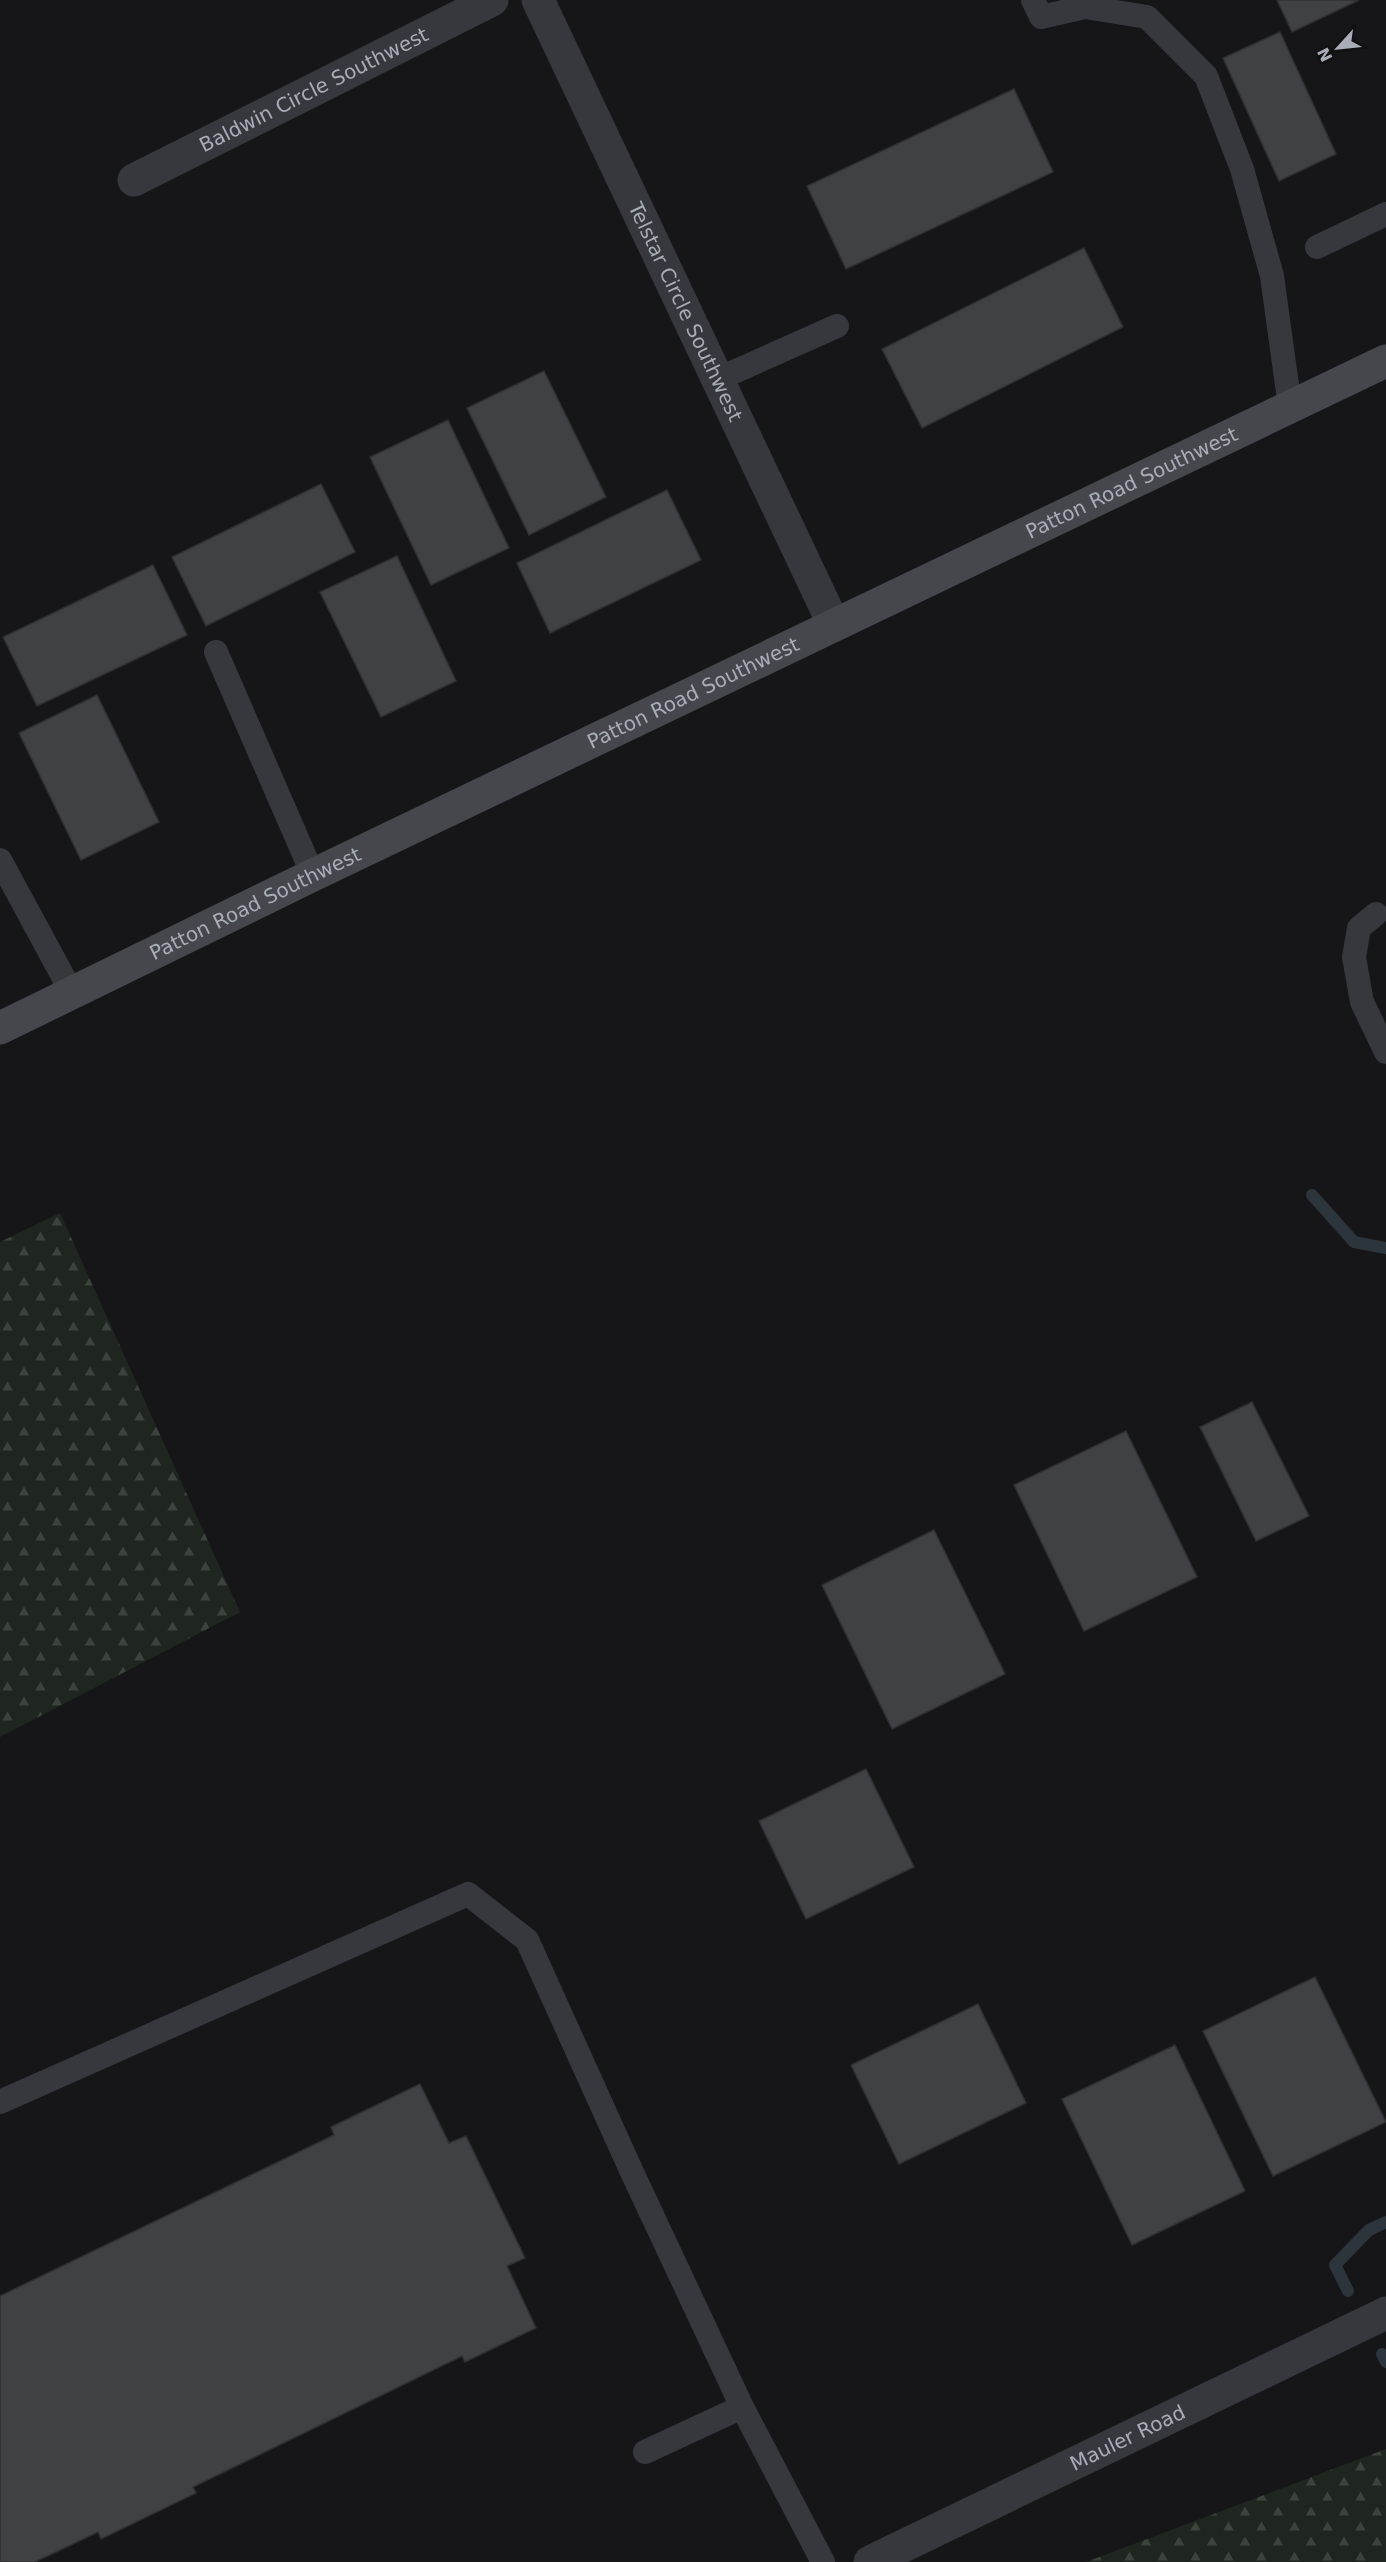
<svg xmlns="http://www.w3.org/2000/svg" width="1386" height="2562" font-family="'DejaVu Sans',sans-serif">
	<style>
		.forest { fill: url(#forest-firs) }
		.lines { fill: none; stroke-linecap: round; stroke-linejoin: round }
		.stream { stroke: #2c353c; stroke-width: 12 }
		.building { fill: #404145; stroke: #303034; stroke-width: 1.5 }
		.lane { stroke: #37383d; stroke-width: 24 }
		.street { stroke: #37383d; stroke-width: 33 }
		.secondary { stroke: #45474d; stroke-width: 33 }
		.labels { text-anchor: middle; dominant-baseline: central; stroke-width: 6; stroke-linejoin: round; paint-order: stroke }
		.street-label { font-size: 20px; fill: #a8adb8; stroke: #111113 }
	</style>
	<defs>
		<pattern id="forest-firs" width="22" height="20" patternUnits="userSpaceOnUse" patternTransform="scale(1.5)"><rect width="22" height="20" fill="#1e261f"/><path d="M5 1l3.5 6h-7zM16 11l3.5 6h-7z" fill="#3c433d"/></pattern>
	</defs>
	<rect width="100%" height="100%" fill="#161618"/>
	<!-- forest -->
	<path class="forest" d="M60 1213 240 1612 0 1737V1242Z
		M1386 2449V2562H1086Z"/>
	<g class="lines">
		<!-- stream -->
		<path class="stream" d="M1312 1195 1354 1242 1386 1248
			M1348 2291 1335 2265 1369 2230 1386 2222
			M1382 2354 1386 2362"/>
	</g>
	<!-- building -->
	<path class="building" d="M1277 0H1359L1292 32Z
		M1280 32 1336 154 1279 181 1223 58Z
		M1014 89 1053 172 846 269 807 186Z
		M1084 248 1123 327 922 428 882 349Z
		M544 371 606 497 529 535 467 408Z
		M448 420 509 548 431 585 370 457Z
		M321 484 355 552 206 626 172 557Z
		M667 490 701 560 550 633 517 563Z
		M397 556 456 681 381 717 320 592Z
		M153 565 187 635 37 706 3 637Z
		M97 695 159 822 81 860 19 733Z
		M1252 1402 1309 1516 1256 1541 1200 1427Z
		M1126 1431 1197 1577 1084 1631 1014 1485Z
		M934 1530 1005 1674 892 1729 822 1585Z
		M866 1769 914 1867 806 1919 759 1821Z
		M1315 1977 1386 2122 1273 2176 1203 2031Z
		M978 2004 1026 2103 899 2164 851 2065Z
		M1175 2045 1245 2191 1132 2245 1062 2099Z
		M420 2084 449 2143 466 2136 525 2258 507 2266 536 2328 465 2362 462 2356 193 2487 196 2493 101 2539 98 2532 35 2562H0V2296L334 2135 331 2127Z"/>
	<g class="lines">
		<!-- lane -->
		<path class="lane" d="M1033 0 1041 17 1085 7 1147 17 1206 76 1242 169 1272 276 1290 407
			M1317 247 1386 214
			M718 379 837 326
			M216 652 313 875
			M0 860 72 993
			M1376 914 1359 928 1354 957 1362 1002 1386 1052
			M0 2102 468 1894 527 1940 631 2170 742 2407 823 2562
			M645 2452 742 2407"/>
		<!-- street -->
		<g class="street">
			<path id="s1" d="M538 0 834 625"/>
			<path id="s2" d="M134 180 492 0"/>
			<path id="s3" d="M870 2562 1386 2313"/>
		</g>
		<!-- secondary -->
		<path class="secondary" id="s4" d="M0 1028 313 875 1386 361"/>
	</g>
	<g class="labels">
		<!-- street labels -->
		<g class="street-label">
			<text stroke="none"><textPath href="#s2" startOffset="201">Baldwin Circle Southwest</textPath></text>
			<text stroke="none"><textPath href="#s1" startOffset="345">Telstar Circle Southwest</textPath></text>
			<text stroke="none"><textPath href="#s4" startOffset="1256">Patton Road Southwest</textPath></text>
			<text stroke="none"><textPath href="#s4" startOffset="770">Patton Road Southwest</textPath></text>
			<text stroke="none"><textPath href="#s4" startOffset="284">Patton Road Southwest</textPath></text>
			<text stroke="none"><textPath href="#s3" startOffset="286">Mauler Road</textPath></text>
		</g>
	</g>
	<!-- north arrow -->
	<g transform="translate(1338 48) rotate(243)" stroke="#111113" stroke-width="4.5" paint-order="stroke">
	<path d="M0-4.5L10 22L0 15L-10 22Z" fill="#a8adb8"/>
	<text y="-9" font-size="16" font-weight="bold" text-anchor="middle" fill="#a8adb8">N</text>
	</g>
</svg>
